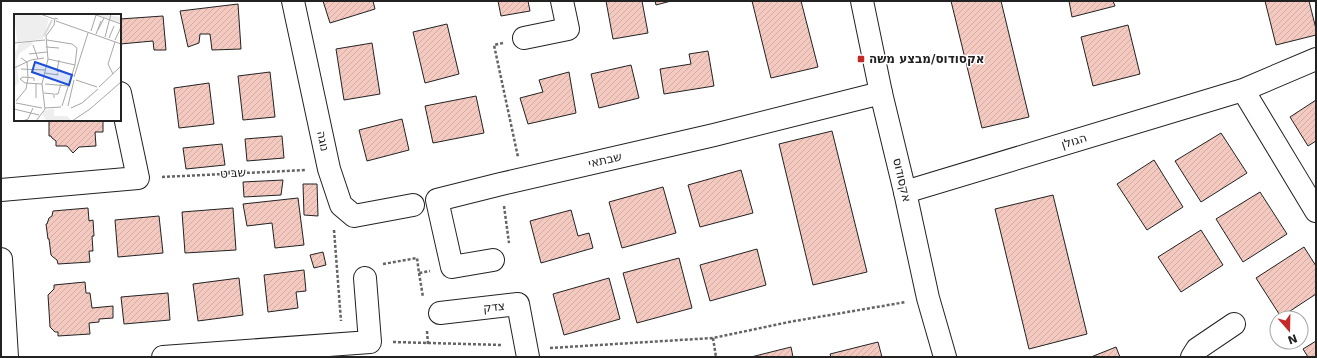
<svg xmlns="http://www.w3.org/2000/svg" width="1317" height="358" font-family="'DejaVu Sans',Heebo,sans-serif">
	<style>
		.building { fill: url(#building-hatch); stroke: #222 }
		.lines { fill: none; stroke-linecap: round; stroke-linejoin: round }
		.street-casing { stroke: #222; stroke-width: 24 }
		.secondary-casing { stroke: #222; stroke-width: 24 }
		.path { stroke: #646464; stroke-width: 2.5; stroke-dasharray: 3 2; stroke-linecap: butt }
		.street { stroke: #fff; stroke-width: 22 }
		.secondary { stroke: #fff; stroke-width: 22 }
		.poi-dot { fill: #c62828; stroke: #fff; stroke-width: 1.5 }
		.labels { text-anchor: middle; dominant-baseline: central; stroke-width: 3; stroke-linejoin: round; paint-order: stroke }
		.poi-label { font-size: 12px; font-weight: bold; fill: #222; stroke: #fff; text-anchor: start }
		.street-label { font-size: 12px; fill: #222; stroke: #fff }
		.inset-river { fill: none; stroke: #d9d9d9; stroke-width: 2 }
		.inset-road { fill: none; stroke: #a7a7a7; stroke-width: 1 }
		.view { fill: #1d4ed8; fill-opacity: 0.15; stroke: #1d4ed8; stroke-width: 2 }
		.inset-edge { fill: none; stroke: #222; stroke-width: 2 }
	</style>
	<defs>
		<pattern id="building-hatch" width="6" height="6" patternUnits="userSpaceOnUse"><rect width="6" height="6" fill="#f3c9c0"/><path d="M-1 1l2-2M0 6l6-6M5 7l2-2" fill="none" stroke="#d0aca5"/></pattern>
	</defs>
	<rect width="100%" height="100%" fill="#fff"/>
	<!-- building -->
	<path class="building" d="M323 1H373L375 9 330 23Z
		M498 1H528L530 11 501 16Z
		M606 1H642L648 33 613 39Z
		M655 1H671L656 5Z
		M752 1H801L818 67 771 78Z
		M951 1H1001L1029 117 982 128Z
		M1069 1H1113L1115 6 1072 17Z
		M1265 1H1309L1316 29V35L1276 45Z
		M238 4 241 49 212 50 210 34H200L199 43 188 47 180 11Z
		M163 16 166 50H154L153 41 120 44V19Z
		M447 24 459 74 425 83 413 32Z
		M1128 25 1140 74 1093 86 1081 37Z
		M372 43 380 94 344 100 336 49Z
		M708 51 714 86 664 94 660 69 691 64 689 54Z
		M631 65 639 98 599 108 591 74Z
		M270 72 275 117 243 120 238 76Z
		M569 72 576 113 528 124 520 98 543 92 539 80Z
		M209 83 214 124 179 128 174 88Z
		M476 96 484 133 433 143 425 106Z
		M1316 100V141L1308 146 1290 117Z
		M402 119 409 150 367 161 359 130Z
		M49 120H103V132H95L96 146 79 147 73 153 67 146H56V141L52 138 51 136H49Z
		M832 131 867 272 813 285 779 144Z
		M1221 133 1247 173 1201 202 1175 161Z
		M282 136 284 158 247 161 245 139Z
		M222 144 225 165 186 169 183 148Z
		M1154 160 1183 207 1147 230 1117 184Z
		M741 170 753 213 700 227 688 185Z
		M283 180 281 195 244 197 243 182Z
		M303 184H317L318 216 304 215Z
		M663 187 676 233 622 248 609 202Z
		M1260 192 1287 234 1243 262 1216 219Z
		M1053 195 1087 334 1029 349 995 209Z
		M298 198 304 245 275 248 272 223 247 226 243 204Z
		M88 208 89 221 93 220 94 236H92L93 251H89L90 262 58 264 57 260 53 257 51 255 49 239H48L46 224H47L49 218 52 216 53 211Z
		M233 208 236 250 185 253 182 212Z
		M571 210 578 236 589 233 593 248 541 263 530 221Z
		M159 216 163 253 118 257 115 220Z
		M1201 230 1223 265 1181 292 1158 257Z
		M1304 247 1316 266V294L1281 317 1256 278Z
		M757 249 766 285 710 301 700 265Z
		M323 252 326 265 314 268 310 255Z
		M679 258 692 308 637 323 623 273Z
		M304 270 306 291 296 292 298 308 268 312 264 275Z
		M239 278 243 315 198 321 193 284Z
		M609 278 620 319 564 335 553 294Z
		M85 282 86 293H90L92 308 113 306V318L99 319V322L89 323 90 334 58 336V332H55L50 327 48 295 54 289V285Z
		M168 293 170 320 124 324 121 297Z
		M1316 341V357H1308L1303 349Z
		M878 342 882 357H831L830 354Z
		M791 347 793 357H751Z
		M1116 347 1120 357H1091Z"/>
	<g class="lines">
		<!-- street casing -->
		<g class="street-casing">
			<path id="street" d="M293 1 329 169 341 205 354 216 413 205
				M524 38 568 29 562 1
				M1243 90 1316 211
				M1 190 138 178 120 93
				M905 192 1243 90 1316 59
				M1 259 7 357
				M493 260 452 267 437 200 501 184 714 135 881 93
				M440 313 518 304 528 357
				M163 357 370 342 365 278
				M1192 357 1197 349 1234 324"/>
		</g>
		<!-- secondary casing -->
		<g class="secondary-casing">
			<path id="secondary" d="M862 1 881 93 905 192 928 298 945 357"/>
		</g>
		<!-- path -->
		<path class="path" d="M503 43 494 45 518 157
			M162 177 306 170
			M504 206 509 243
			M334 230 341 321
			M383 264 417 258 419 273 430 271
			M419 273 423 297
			M427 331 428 344
			M713 338 716 357
			M393 342 502 345
			M550 348 713 338 789 322 906 302"/>
		<!-- street -->
		<use href="#street" class="street"/>
		<!-- secondary -->
		<use href="#secondary" class="secondary"/>
	</g>
	<!-- markers -->
	<rect class="poi-dot" x="857" y="55" width="8" height="8" rx="2"/>
	<g class="labels">
		<!-- poi labels -->
		<g class="poi-label">
			<text x="869" y="59">אקסודוס/מבצע משה</text>
		</g>
		<!-- street labels -->
		<g class="street-label">
			<text transform="translate(323 141) rotate(78)">נוגה</text>
			<text transform="translate(1074 141) rotate(-17)">הגולן</text>
			<text transform="translate(605 160) rotate(-13)">שבתאי</text>
			<text transform="translate(233 173) rotate(-3)">שביט</text>
			<text transform="translate(902 180) rotate(77)">אקסודוס</text>
			<text transform="translate(494 307) rotate(-6)">צדק</text>
		</g>
	</g>
	<!-- overview -->
	<g transform="translate(14 14)">
		<rect width="107" height="107" fill="#fff"/>
		<path d="M0 0H22L35 5 29 25 3 28Z" fill="#eee"/>
		<path d="M84 0 107 3V9L84 1ZM18 27 19 30 6 39 2 47 5 68 0 74V39L4 34V30ZM40 95V102H53L58 107H33L28 100 31 96Z" fill="#eee"/>
		<path class="inset-river" d="M30 22 38 6"/>
		<path class="inset-road" d="M26 0 40 5M82 1 107 10M42 7 107 30M84 16 90 4M77 17 82 1M82 20 87 7M91 23 97 0M95 24 100 12M33 26 58 30 63 34 61 51 48 92M101 26 107 13M0 29 31 26M19 31 24 45M32 33 45 34M15 40 33 38M34 45 61 51M0 54 17 46 30 44M7 55 31 56M45 58 43 57 45 46M31 59 44 61 43 59M99 60 94 50 101 28M60 63 74 19M62 66 83 73M20 67V64L9 63 6 65 11 69 28 70M22 70V84M31 70 55 72M85 73 107 52M30 79 40 80V84M41 80H44L47 70M2 87 12 75 14 64 13 48 7 44M2 89 28 94M54 92 60 66M31 94 47 93M57 94 68 89 84 75M0 95 25 101M9 107 14 105 19 94M22 107 31 95 28 70 34 45 32 22 40 11 41 4 44 5M58 107 76 95 107 68"/>
		<path class="view" d="M21 48 58 61 55 71 18 58Z"/>
		<rect width="107" height="107" class="inset-edge"/>
	</g>
	<!-- border -->
	<rect width="1317" height="358" fill="none" stroke="#222222" stroke-width="4"/>
	<!-- north arrow -->
	<g transform="translate(1289 330) rotate(160)"><circle r="19" fill="#ffffff" stroke="#a7a7a7"/>
	<path d="M0-3L7 15L0 10L-7 15Z" fill="#c62828"/>
	<text y="-6" font-size="11" font-weight="bold" text-anchor="middle" fill="#222222">N</text>
	</g>
</svg>
